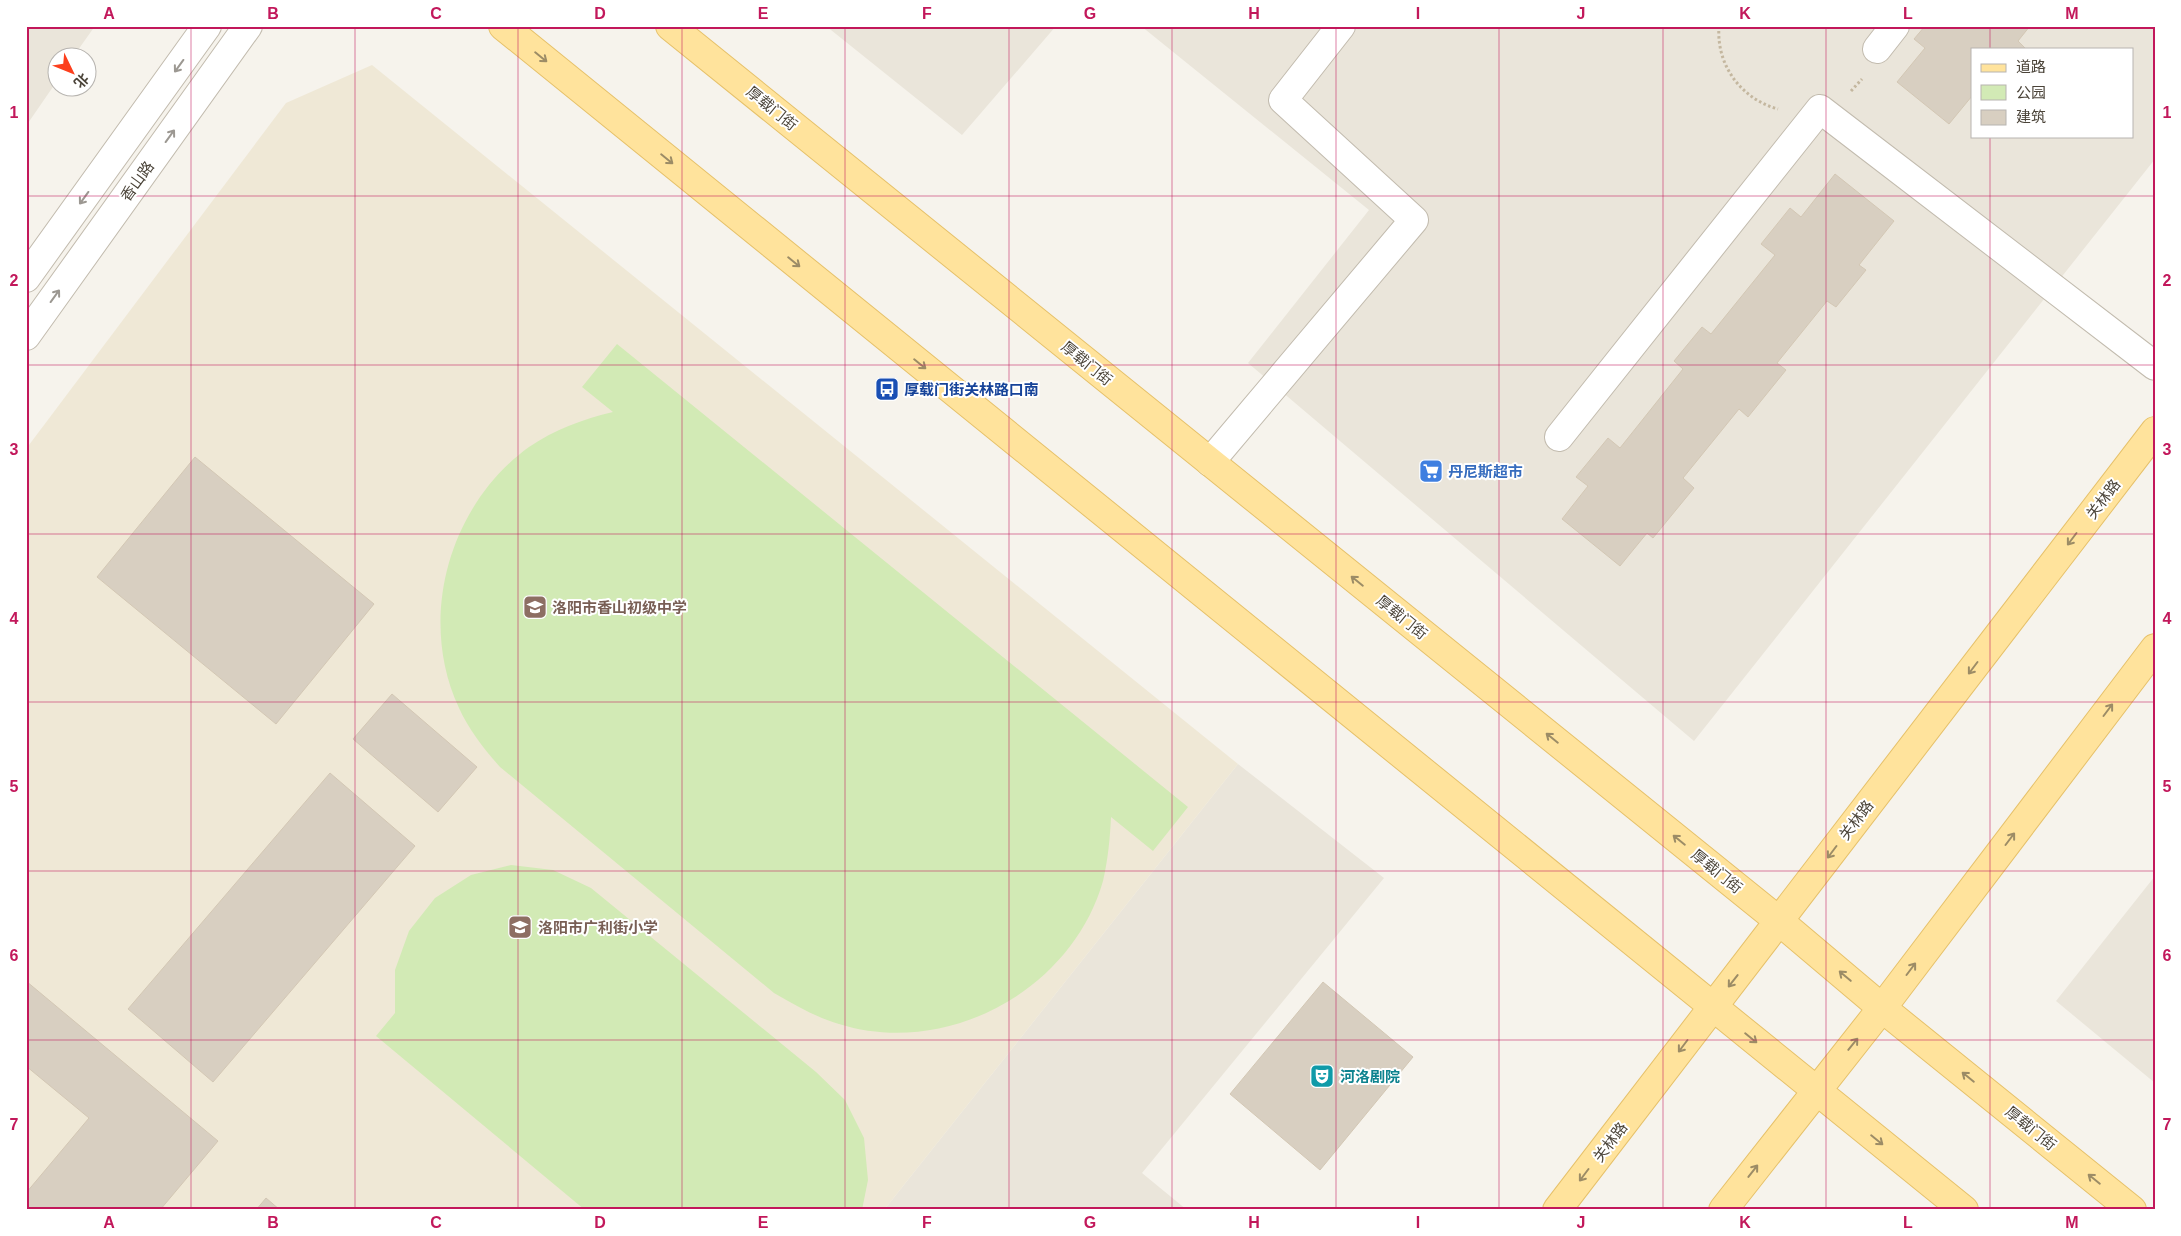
<svg xmlns="http://www.w3.org/2000/svg" width="2181" height="1236" font-family="Arial,'Noto Sans SC',sans-serif">
	<style>
		.residential { fill: #eae5da; fill-rule: evenodd }
		.education { fill: #efe8d6 }
		.green { fill: #d2eab5 }
		.building { fill: #d8cfc1; stroke: #d3c7b4 }
		.lines { fill: none; stroke-linecap: round; stroke-linejoin: round }
		.minor-casing { stroke: #c2bbae; stroke-width: 30 }
		.major-casing { stroke: #e6c16a; stroke-width: 30 }
		.path { stroke: #c4b79f; stroke-width: 3; stroke-dasharray: 2.5 2.5; stroke-linecap: butt }
		.minor { stroke: #fff; stroke-width: 28 }
		.major { stroke: #ffe39c; stroke-width: 28 }
		.oneway { stroke: #9c8c66 }
		.oneway2 { stroke: #9c9892 }
		.grid { fill: none; stroke: #c2185b; stroke-width: 1; stroke-opacity: 0.55 }
		.labels { text-anchor: middle; dominant-baseline: central; stroke-width: 4; stroke-linejoin: round; paint-order: stroke }
		.street-label { font-size: 15px; fill: #4b4439; stroke: #fff }
		.transit-label { font-size: 15px; font-weight: bold; fill: #164399; stroke: #fff; text-anchor: start }
		.shop-label { font-size: 15px; font-weight: bold; fill: #366cbe; stroke: #fff; text-anchor: start }
		.education-label { font-size: 15px; font-weight: bold; fill: #785e54; stroke: #fff; text-anchor: start }
		.culture-label { font-size: 15px; font-weight: bold; fill: #0d838f; stroke: #fff; text-anchor: start }
		.neatline { fill: none; stroke: #c2185b; stroke-width: 2 }
		.grid-label { font-size: 16px; text-anchor: middle; font-weight: bold; fill: #c2185b }
	</style>
	<rect width="100%" height="100%" fill="#f6f3ec"/>
	<!-- residential -->
	<path class="residential" d="M26 26H95L73 57 58 58 57 81 26 126Z
		M826 26H1056L962 135Z
		M1141 26H2155V159L1694 741 1248 363 1369 210ZM1972 49H2132V136H1972Z
		M1238 764 1384 878 1142 1173 1187 1210H884Z
		M2155 876V1083L2056 1001Z"/>
	<!-- education -->
	<path class="education" d="M372 65 1238 764 884 1210H26V449L286 103Z"/>
	<!-- green -->
	<path class="green" d="M617 344 1188 807 1153 851 1111 817C1110 838 1108 860 1103 881 1072 990 947 1058 839 1024 815 1017 795 1005 774 993L500 767C484 749 469 730 459 708 417 618 449 505 529 447 554 430 583 419 613 412L582 387Z
		M511 865 553 870 591 888 816 1072 845 1100 864 1138 868 1180 862 1210H585L376 1036 395 1013V970L409 931 435 898 471 875Z"/>
	<!-- building -->
	<path class="building" d="M1925 26H2030L2018 41 2026 49H1972V96L1949 124 1897 82 1925 48 1914 39Z
		M1835 174 1894 221 1859 265 1866 270 1836 307 1827 301 1777 363 1786 370 1748 417 1739 409 1683 478 1694 488 1653 538 1647 533 1620 566 1562 519 1588 486 1576 477 1608 438 1620 448 1683 369 1674 361 1702 327 1711 334 1775 255 1761 244 1790 208 1801 217Z
		M195 457 374 604 276 724 97 577Z
		M392 694 477 767 438 812 353 739Z
		M330 773 415 846 213 1082 128 1009Z
		M26 981 218 1141 160 1210H26V1193L89 1118 26 1066Z
		M1323 982 1413 1057 1320 1170 1230 1094Z
		M266 1198 280 1210H256Z"/>
	<g class="lines">
		<!-- minor casing -->
		<g class="minor-casing">
			<path id="minor" d="M1877 49 1895 26
				M26 278 207 26
				M26 336 248 26
				M1559 437 1820 109 2155 366
				M1210 462 1414 220 1283 100 1341 26"/>
		</g>
		<!-- major casing -->
		<g class="major-casing">
			<path id="major" d="M503 26 1964 1210
				M670 26 1779 921 1882 1008 2132 1210
				M1557 1210 2155 431
				M1723 1210 1882 1008 2155 648"/>
		</g>
		<!-- path -->
		<path class="path" d="M1719 26C1716 65 1741 99 1778 109
			M1851 91 1862 79"/>
		<!-- minor -->
		<use href="#minor" class="minor"/>
		<!-- major -->
		<use href="#major" class="major"/>
	</g>
	<!-- one-way arrows -->
	<defs><path id="oneway-shaft" d="M-6 0H5M1.5-3L5.5 0L1.5 3" fill="none" stroke-width="1.6" stroke-linecap="round" stroke-linejoin="round" transform="scale(1.25)"/></defs>
	<g class="oneway">
		<use href="#oneway-shaft" transform="translate(541 57) rotate(39)"/>
		<use href="#oneway-shaft" transform="translate(667 159) rotate(39)"/>
		<use href="#oneway-shaft" transform="translate(794 262) rotate(39)"/>
		<use href="#oneway-shaft" transform="translate(920 364) rotate(39)"/>
		<use href="#oneway-shaft" transform="translate(2072 539) rotate(127)"/>
		<use href="#oneway-shaft" transform="translate(1357 581) rotate(-141)"/>
		<use href="#oneway-shaft" transform="translate(1973 668) rotate(127)"/>
		<use href="#oneway-shaft" transform="translate(2108 710) rotate(-53)"/>
		<use href="#oneway-shaft" transform="translate(1552 738) rotate(-141)"/>
		<use href="#oneway-shaft" transform="translate(2010 839) rotate(-53)"/>
		<use href="#oneway-shaft" transform="translate(1679 840) rotate(-141)"/>
		<use href="#oneway-shaft" transform="translate(1832 852) rotate(127)"/>
		<use href="#oneway-shaft" transform="translate(1911 969) rotate(-53)"/>
		<use href="#oneway-shaft" transform="translate(1845 976) rotate(-140)"/>
		<use href="#oneway-shaft" transform="translate(1733 981) rotate(128)"/>
		<use href="#oneway-shaft" transform="translate(1751 1038) rotate(39)"/>
		<use href="#oneway-shaft" transform="translate(1853 1044) rotate(-51)"/>
		<use href="#oneway-shaft" transform="translate(1683 1046) rotate(127)"/>
		<use href="#oneway-shaft" transform="translate(1968 1077) rotate(-141)"/>
		<use href="#oneway-shaft" transform="translate(1877 1140) rotate(39)"/>
		<use href="#oneway-shaft" transform="translate(1753 1171) rotate(-52)"/>
		<use href="#oneway-shaft" transform="translate(1584 1175) rotate(127)"/>
		<use href="#oneway-shaft" transform="translate(2094 1179) rotate(-141)"/>
	</g>
	<g class="oneway2">
		<use href="#oneway-shaft" transform="translate(179 66) rotate(126)"/>
		<use href="#oneway-shaft" transform="translate(170 136) rotate(-54)"/>
		<use href="#oneway-shaft" transform="translate(84 198) rotate(126)"/>
		<use href="#oneway-shaft" transform="translate(55 296) rotate(-54)"/>
	</g>
	<!-- grid -->
	<path class="grid" d="M191 26V1210M355 26V1210M518 26V1210M682 26V1210M845 26V1210M1009 26V1210M1172 26V1210M1336 26V1210M1499 26V1210M1663 26V1210M1826 26V1210M1990 26V49M1990 136V1210M26 196H2155M26 365H2155M26 534H2155M26 702H2155M26 871H2155M26 1040H2155"/>
	<!-- icons -->
	<defs>
		<g id="bus-square" transform="scale(1.25)"><rect x="-9" y="-9" width="18" height="18" rx="4" fill="#1a4fb4" stroke="#fff"/><path d="M-5-6H5V4H4V6H2V4H-2V6H-4V4H-5ZM-3.5-4V0h7V-4ZM-3.5 1.2v1.5H-2V1.2ZM2 1.2v1.5H3.5V1.2Z" fill="#fff"/></g>
		<g id="supermarket-square" transform="scale(1.25)"><rect x="-9" y="-9" width="18" height="18" rx="4" fill="#3f7fe0" stroke="#fff"/><path d="M-6-5.5h2.5l.6 2H6L4.5 2H-2.5L-4.4-4H-6ZM-1.5 3.2a1.3 1.3 0 1 0 .1 0ZM3 3.2a1.3 1.3 0 1 0 .1 0Z" fill="#fff"/></g>
		<g id="school-square" transform="scale(1.25)"><rect x="-9" y="-9" width="18" height="18" rx="4" fill="#8d6e63" stroke="#fff"/><path d="M0-5L7-2L0 1L-7-2ZM-4 1L0 2.5L4 1V4Q0 6-4 4Z" fill="#fff"/></g>
		<g id="theatre-square" transform="scale(1.25)"><rect x="-9" y="-9" width="18" height="18" rx="4" fill="#0f9aa8" stroke="#fff"/><path d="M-5-5.5Q0-4 5-5.5V0Q5 5 0 6Q-5 5-5 0ZM-3.3-2.5H-1v1.5H-3.3ZM1-2.5H3.3v1.5H1ZM-2.8 1Q0 5.5 2.8 1Z" fill="#fff"/></g>
	</defs>
	<g fill-rule="evenodd">
		<use href="#bus-square" x="887" y="389"/>
		<use href="#supermarket-square" x="1431" y="471"/>
		<use href="#school-square" x="535" y="607"/>
		<use href="#school-square" x="520" y="927"/>
		<use href="#theatre-square" x="1322" y="1076"/>
	</g>
	<g class="labels">
		<!-- street labels -->
		<g class="street-label">
			<text transform="translate(772 108) rotate(39)">厚载门街</text>
			<text transform="translate(137 181) rotate(-54)">香山路</text>
			<text transform="translate(1087 363) rotate(39)">厚载门街</text>
			<text transform="translate(2103 499) rotate(-53)">关林路</text>
			<text transform="translate(1402 617) rotate(39)">厚载门街</text>
			<text transform="translate(1856 820) rotate(-53)">关林路</text>
			<text transform="translate(1717 871) rotate(39)">厚载门街</text>
			<text transform="translate(2031 1128) rotate(39)">厚载门街</text>
			<text transform="translate(1610 1142) rotate(-53)">关林路</text>
		</g>
		<!-- transit labels -->
		<g class="transit-label">
			<text x="904" y="389">厚载门街关林路口南</text>
		</g>
		<!-- shop labels -->
		<g class="shop-label">
			<text x="1448" y="471">丹尼斯超市</text>
		</g>
		<!-- education labels -->
		<g class="education-label">
			<text x="552" y="607">洛阳市香山初级中学</text>
			<text x="538" y="927">洛阳市广利街小学</text>
		</g>
		<!-- culture labels -->
		<g class="culture-label">
			<text x="1340" y="1076">河洛剧院</text>
		</g>
	</g>
	<!-- border -->
	<rect width="2181" height="1236" fill="none" stroke="#ffffff" stroke-width="55"/>
	<!-- legend -->
	<rect x="1971" y="48" width="162" height="90" fill="#ffffff" stroke="#b7b4b0"/>
	<rect x="1981" y="64" width="25" height="8" fill="#ffe39c" stroke="#b7b4b0"/>
	<text x="2016" y="72" font-size="15" fill="#4b4439">道路</text>
	<rect x="1981" y="85" width="25" height="15" fill="#d2eab5" stroke="#b7b4b0"/>
	<text x="2016" y="98" font-size="15" fill="#4b4439">公园</text>
	<rect x="1981" y="110" width="25" height="15" fill="#d8cfc1" stroke="#b7b4b0"/>
	<text x="2016" y="122" font-size="15" fill="#4b4439">建筑</text>
	<!-- north arrow -->
	<g transform="translate(72 72) rotate(133)"><circle r="24" fill="#ffffff" stroke="#b7b4b0"/>
	<path d="M0-4L9 19L0 12L-9 19Z" fill="#fc3f1d"/>
	<text y="-8" font-size="14" font-weight="bold" text-anchor="middle" fill="#4b4439">北</text>
	</g>
	<rect x="28" y="28" width="2126" height="1180" class="neatline"/>
	<g class="grid-label">
		<text x="109" y="19">A</text>
		<text x="273" y="19">B</text>
		<text x="436" y="19">C</text>
		<text x="600" y="19">D</text>
		<text x="763" y="19">E</text>
		<text x="927" y="19">F</text>
		<text x="1090" y="19">G</text>
		<text x="1254" y="19">H</text>
		<text x="1418" y="19">I</text>
		<text x="1581" y="19">J</text>
		<text x="1745" y="19">K</text>
		<text x="1908" y="19">L</text>
		<text x="2072" y="19">M</text>
		<text x="14" y="118">1</text>
		<text x="2167" y="118">1</text>
		<text x="14" y="286">2</text>
		<text x="2167" y="286">2</text>
		<text x="14" y="455">3</text>
		<text x="2167" y="455">3</text>
		<text x="14" y="624">4</text>
		<text x="2167" y="624">4</text>
		<text x="14" y="792">5</text>
		<text x="2167" y="792">5</text>
		<text x="14" y="961">6</text>
		<text x="2167" y="961">6</text>
		<text x="14" y="1130">7</text>
		<text x="2167" y="1130">7</text>
		<text x="109" y="1228">A</text>
		<text x="273" y="1228">B</text>
		<text x="436" y="1228">C</text>
		<text x="600" y="1228">D</text>
		<text x="763" y="1228">E</text>
		<text x="927" y="1228">F</text>
		<text x="1090" y="1228">G</text>
		<text x="1254" y="1228">H</text>
		<text x="1418" y="1228">I</text>
		<text x="1581" y="1228">J</text>
		<text x="1745" y="1228">K</text>
		<text x="1908" y="1228">L</text>
		<text x="2072" y="1228">M</text>
	</g>
</svg>
